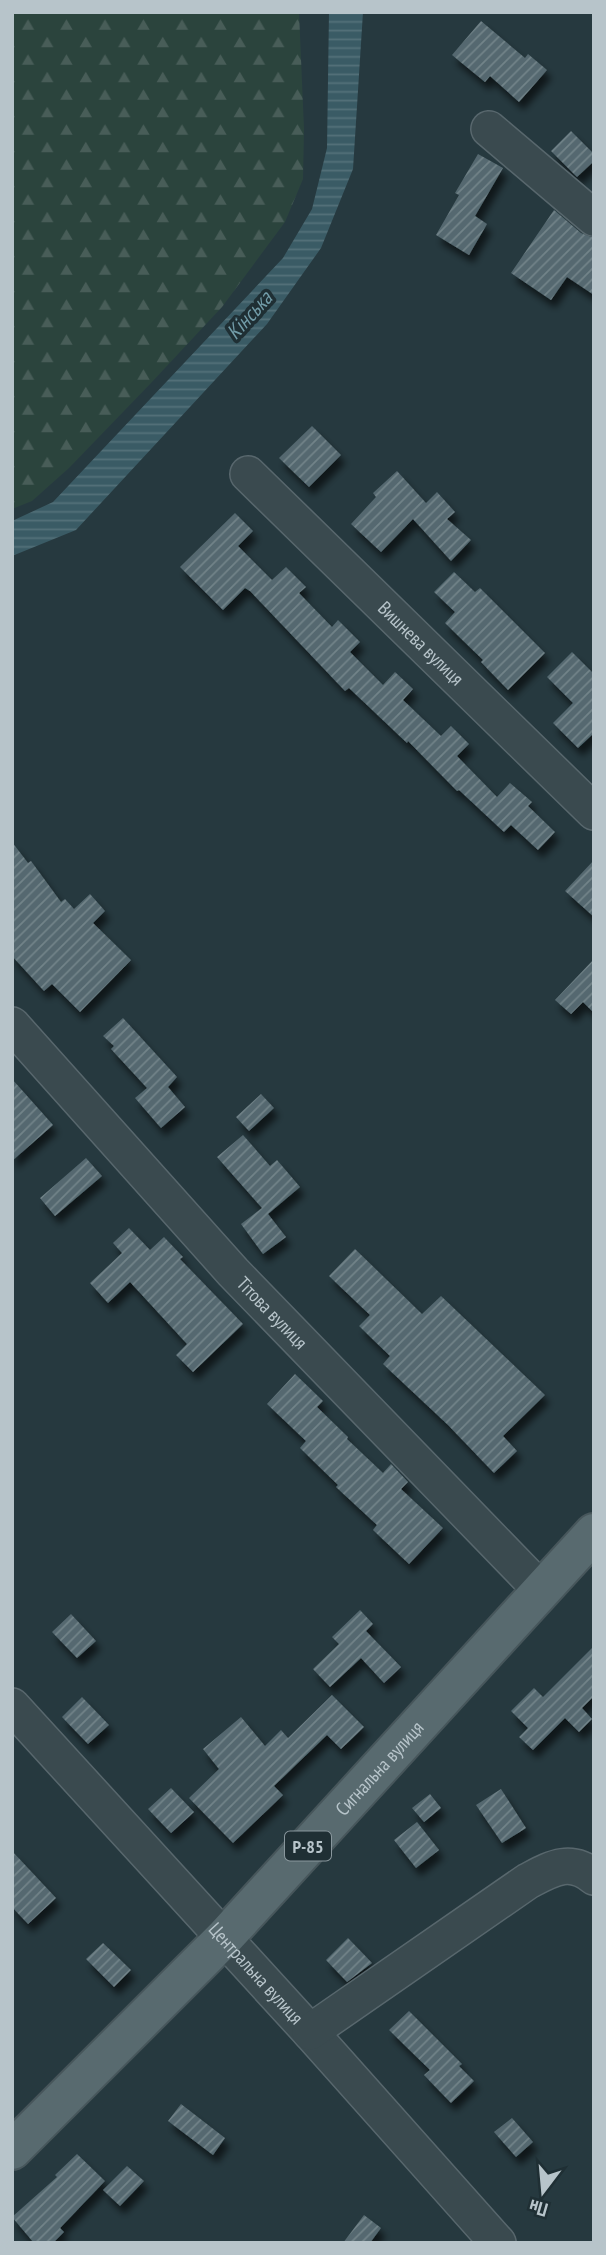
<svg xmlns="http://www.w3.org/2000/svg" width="606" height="2255" font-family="'PT Sans Narrow',sans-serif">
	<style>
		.forest { fill: url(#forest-firs) }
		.water { fill: url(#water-rules) }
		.building { fill: url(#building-hatch); filter: url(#shadow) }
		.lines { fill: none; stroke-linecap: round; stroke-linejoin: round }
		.minor-casing { stroke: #58676d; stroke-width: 38 }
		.major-casing { stroke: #47565b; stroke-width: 42 }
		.minor { stroke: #3a4a4f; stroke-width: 35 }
		.major { stroke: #586a6f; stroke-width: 38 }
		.labels { text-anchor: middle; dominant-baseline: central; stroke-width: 7; stroke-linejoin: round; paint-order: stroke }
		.shield { fill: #1f2f34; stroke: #89979d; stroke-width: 2 }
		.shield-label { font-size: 18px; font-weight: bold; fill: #b7c4ca }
		.street-label { font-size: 19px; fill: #b7c4ca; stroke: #1f2f34 }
		.water-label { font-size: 21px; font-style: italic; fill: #719ba7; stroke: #1f2f34 }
	</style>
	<defs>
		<pattern id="forest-firs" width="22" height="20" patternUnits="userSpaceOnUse" patternTransform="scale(1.75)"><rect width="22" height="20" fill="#2b443d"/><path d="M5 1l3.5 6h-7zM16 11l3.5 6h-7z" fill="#485d58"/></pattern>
		<pattern id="water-rules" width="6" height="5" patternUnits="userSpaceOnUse" patternTransform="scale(1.75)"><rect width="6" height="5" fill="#3a5b65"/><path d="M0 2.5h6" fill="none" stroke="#54717a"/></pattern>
		<pattern id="building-hatch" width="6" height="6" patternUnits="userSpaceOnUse" patternTransform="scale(1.75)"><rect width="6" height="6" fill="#54686f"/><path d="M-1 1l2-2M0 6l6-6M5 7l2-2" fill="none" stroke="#728389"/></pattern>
		<filter id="shadow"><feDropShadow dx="4.5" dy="8" stdDeviation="3.5" flood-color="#0009"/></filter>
	</defs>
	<rect width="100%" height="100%" fill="#26393f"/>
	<!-- forest -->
	<path class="forest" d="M12 12H299L304 129 303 179 285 222 222 307 151 383 69 468 32 501 12 509Z"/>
	<!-- water -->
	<path class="water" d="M329 12H363L353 169 321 248 267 324 76 530 12 556V521L53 502 283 258 312 209 327 148Z"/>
	<!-- building -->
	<path class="building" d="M481 21 525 58 528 54 547 70 519 102 490 76 485 82 452 55Z
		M571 131 594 154V161L577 177 551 151Z
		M478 154 503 168 475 216 487 224 469 255 436 235 459 195 455 193Z
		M554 210 581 233 594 238V295L567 277 551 300 511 273Z
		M312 426 341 455 309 487 279 458Z
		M397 471 426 503 437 492 455 512 447 519 471 540 451 561 413 519 381 552 351 524 376 497 373 493Z
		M235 513 253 531 238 546 272 580 286 567 306 587 299 593 332 627 338 620 360 642 350 652 383 685 395 672 413 689 403 700 441 736 451 726 469 744 457 756 497 797 510 783 532 802 528 806 555 832 538 850 511 825 504 832 459 790 457 791 408 741 407 743 349 688 345 691 250 591 245 588 223 610 180 567Z
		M454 572 475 592 480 588 545 653 508 690 481 662 483 660 445 623 455 612 434 592Z
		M572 652 594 674V733L578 748 553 723 573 703 547 677Z
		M12 842 28 863 31 861 61 902 65 899 74 909 90 894 105 911 93 923 131 960 80 1012 52 984 44 991 12 956Z
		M594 860V917L565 891Z
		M594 959V1013L583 1002 571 1014 555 1000Z
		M123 1018 177 1077 168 1087 185 1107 161 1128 135 1098 147 1088 111 1049 114 1046 103 1036Z
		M12 1079 53 1125 12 1161Z
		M261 1094 274 1108 249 1131 236 1117Z
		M243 1135 270 1166 277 1160 300 1187 268 1214 286 1237 263 1254 241 1224 262 1208 217 1157Z
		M86 1158 102 1176 55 1216 40 1198Z
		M129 1228 150 1250 164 1237 183 1257 180 1259 243 1324 193 1372 176 1355 187 1344 130 1282 108 1303 90 1283 122 1253 113 1243Z
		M355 1249 422 1314 441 1296 545 1395 503 1436 517 1451 494 1473 448 1425 383 1364 390 1356 359 1326 370 1315 329 1276Z
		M295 1374 323 1401 317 1407 348 1437 347 1439 383 1473 391 1464 408 1482 401 1489 443 1528 409 1564 373 1530 377 1525 336 1487 338 1485 300 1448 306 1441 267 1404Z
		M360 1610 373 1624 366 1631 401 1667 384 1683 361 1658 330 1687 313 1669 339 1644 332 1637Z
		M71 1614 96 1641 77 1658 52 1632Z
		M594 1646V1696L582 1708 592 1719 579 1732 565 1718 533 1750 519 1737 528 1728 511 1711 534 1688 543 1697Z
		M332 1695 364 1727 341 1749 327 1735 274 1786 283 1795 233 1843 189 1798 219 1769 203 1749 241 1717 265 1746 281 1730 288 1738Z
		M82 1697 109 1725 88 1744 62 1717Z
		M171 1788 194 1812 171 1833 148 1809Z
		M501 1789 526 1828 502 1843 476 1805Z
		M430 1794 441 1808 424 1822 412 1808Z
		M417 1822 439 1850 416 1868 394 1840Z
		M12 1851 56 1898 28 1924 12 1907Z
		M348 1938 372 1963 347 1982 326 1960Z
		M103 1943 131 1970 114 1987 86 1959Z
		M409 2011 462 2064 459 2066 474 2081 451 2103 424 2075 430 2070 389 2030Z
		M181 2104 225 2138 213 2155 168 2121Z
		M512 2118 533 2142 516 2157 494 2132Z
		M77 2154 105 2181 60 2228 64 2232 53 2243H34L12 2217 57 2177 55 2175Z
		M127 2166 144 2181 120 2206 103 2190Z
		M364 2215 381 2228 370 2243H343Z"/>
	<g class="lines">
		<!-- minor casing -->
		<g class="minor-casing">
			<g id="minor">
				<path d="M489 129 594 218"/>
				<path id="s1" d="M248 474 594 812"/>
				<path id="s2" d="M12 1025 233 1272 542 1591"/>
				<path id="s3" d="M12 1706 310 2032 498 2243"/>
				<path d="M310 2032 528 1881C551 1869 570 1857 594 1877"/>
			</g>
		</g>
		<!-- major casing -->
		<g class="major-casing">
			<g id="major">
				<path id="s4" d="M12 2150 224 1938 594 1533"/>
			</g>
		</g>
		<!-- minor -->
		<use href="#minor" class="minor"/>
		<!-- major -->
		<use href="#major" class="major"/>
	</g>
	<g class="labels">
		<!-- shield labels -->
		<rect class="shield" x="285" y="1831.5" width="46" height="29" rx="5"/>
		<g class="shield-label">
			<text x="308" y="1846">Р-85</text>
		</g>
		<!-- street labels -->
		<g class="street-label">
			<text stroke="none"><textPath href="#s1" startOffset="242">Вишнева вулиця</textPath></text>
			<text stroke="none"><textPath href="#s2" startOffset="388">Тітова вулиця</textPath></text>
			<text stroke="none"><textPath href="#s4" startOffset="530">Сигнальна вулиця</textPath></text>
			<text stroke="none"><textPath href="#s3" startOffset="362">Центральна вулиця</textPath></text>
		</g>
		<!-- water labels -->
		<g class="water-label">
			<text transform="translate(249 315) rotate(-48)">Кінська</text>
		</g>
	</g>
	<!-- border -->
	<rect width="606" height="2255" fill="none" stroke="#b7c4ca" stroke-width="28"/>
	<!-- north arrow -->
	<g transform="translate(543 2192) rotate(196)" stroke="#1f2f34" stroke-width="5" paint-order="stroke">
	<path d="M0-5L12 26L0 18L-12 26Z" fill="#b7c4ca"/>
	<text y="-10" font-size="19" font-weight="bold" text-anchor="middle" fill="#b7c4ca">Пн</text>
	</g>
</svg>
